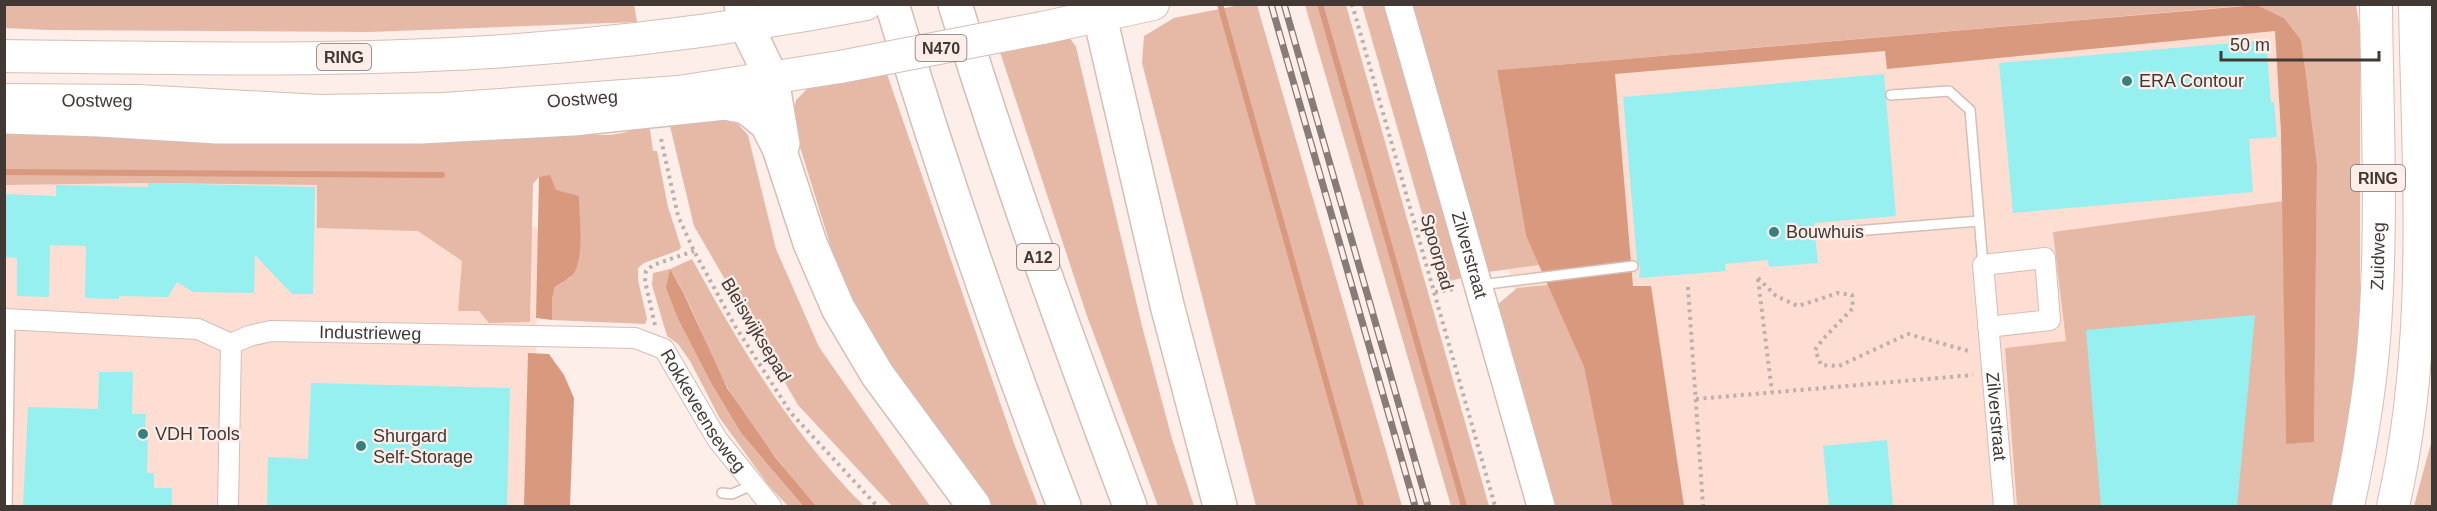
<svg xmlns="http://www.w3.org/2000/svg" width="2437" height="511" font-family="Helvetica,sans-serif">
	<style>
		.built { fill: #feded2 }
		.green { fill: #e6b9a7 }
		.water { fill: #d9997f }
		.lines { fill: none; stroke-linecap: round; stroke-linejoin: round }
		.stream { stroke: #d9997f; stroke-width: 6 }
		.building { fill: #96f0ef }
		.lane-casing { stroke: #d5beb5; stroke-width: 12 }
		.street-casing { stroke: #d5beb5; stroke-width: 22 }
		.secondary-casing { stroke: #d5beb5; stroke-width: 30 }
		.primary-casing { stroke: #d5beb5; stroke-width: 34 }
		.highway-casing { stroke: #d5beb5; stroke-width: 36 }
		.path { stroke: #bdb0ac; stroke-width: 4; stroke-dasharray: 3 4.5; stroke-linecap: butt }
		.lane { stroke: #fff; stroke-width: 9 }
		.street { stroke: #fff; stroke-width: 20 }
		.secondary { stroke: #fff; stroke-width: 27 }
		.primary { stroke: #fff; stroke-width: 32 }
		.highway { stroke: #fff; stroke-width: 33 }
		.rail-casing { stroke: #877c78; stroke-width: 7 }
		.rail { stroke: #fdeee9; stroke-width: 4.5; stroke-dasharray: 14; stroke-linecap: butt }
		.primary-bridge-casing { stroke: #d5beb5; stroke-width: 34; stroke-linecap: butt }
		.primary-bridge { stroke: #fff; stroke-width: 32 }
		.poi-dot { fill: #378080; stroke: #fdeee9; stroke-width: 2 }
		.labels { text-anchor: middle; dominant-baseline: central; stroke-width: 4.5; stroke-linejoin: round; paint-order: stroke }
		.shield { fill: #fdeee9; stroke: #7a6f6b; stroke-width: 1.5 }
		.shield-label { font-size: 16px; font-weight: bold; fill: #423935 }
		.poi-label { font-size: 18px; fill: #423935; stroke: #fdeee9; text-anchor: start }
		.street-label { font-size: 18px; fill: #423935; stroke: #fdeee9 }
	</style>
	<rect width="100%" height="100%" fill="#fdeee9"/>
	<!-- built -->
	<path class="built" d="M1429 5H2347L2350 315 2300 506H1578L1438 28Z
		M5 166 407 179 539 229 532 506H5Z"/>
	<!-- green -->
	<path class="green" d="M5 4H634L637 22 369 32 49 30 5 28Z
		M1240 5H1257L1402 506H1256L1142 63 1144 36 1174 18Z
		M1305 5H1346L1489 506H1451Z
		M1362 5H1384L1462 278 1442 283Z
		M1409 5H2251L1497 70 1526 236 1539 265 1488 272Z
		M2257 5H2356L2360 29V341L2336 506H2017L2005 348 2066 341 2053 232 2283 201 2286 443 2314 442 2317 165 2306 75 2301 40 2284 18Z
		M1069 37 1076 47 1142 326 1172 439 1194 506H1158L1087 316 999 49Z
		M887 74 1015 446 1038 506H992L876 344 838 270 792 121 796 100 807 89Z
		M724 120 738 124 748 135 776 249 819 347 930 506H892L798 405 694 226 669 122Z
		M649 122 653 151H657L668 207 681 247 679 250 644 263 638 268V280L647 319 645 324 552 320V299L555 287 571 277 556 190 539 177 533 184 530 322 489 323 479 311H458L462 261 418 231 317 228V185L145 183 5 185V134L240 136 578 131C597 139 632 135 649 122Z
		M692 259C741 348 792 434 864 506H816C785 469 751 430 727 387 706 350 694 305 670 270L679 321 711 383 741 433 803 506H788L769 486 719 417 690 361 678 344 667 336 652 285 653 273 670 269Z
		M1548 285 1584 367 1612 506H1555L1497 305 1517 288Z
		M2432 426V506H2414L2431 443Z"/>
	<!-- water -->
	<path class="water" d="M2257 5 2284 18 2301 40 2306 75 2317 165 2314 442 2286 444 2281 132 2275 31 1887 69 1885 51 1615 74 1633 286H1651L1684 506H1612L1584 367 1526 236 1497 70Z
		M550 175 556 190 579 196C579 218 584 247 576 269 573 278 562 282 555 287L552 299V320L536 318 539 177Z
		M670 269 684 294 727 388 775 457 816 506H803L741 433 711 383 679 321 666 288Z
		M528 353 549 354 564 375 574 398 570 506H524Z"/>
	<g class="lines">
		<!-- stream -->
		<path class="stream" d="M1220 4 1361 506
			M1320 4 1464 506
			M4 172 442 175"/>
	</g>
	<!-- building -->
	<path class="building" d="M2266 40 2271 102H2274L2277 137 2249 139 2253 192 2013 213 1999 63Z
		M1884 74 1896 216 1814 223 1818 263 1769 267 1768 260 1725 264 1726 271 1639 278 1640 266 1637 261 1623 97Z
		M148 183 315 187 313 294H292L255 255 254 293 193 292 177 282 168 297 119 296V299L85 298 86 246 50 245 49 297 17 296V258L4 257V194L56 196V185L148 187Z
		M2255 315 2237 507H2101L2086 330Z
		M99 372H133L132 414H146L145 431H148L147 473H154V488H172V507H23L28 407 98 409Z
		M311 383 510 388 507 507H267L268 457 308 459Z
		M1887 440 1893 507H1829L1823 446Z"/>
	<g class="lines">
		<!-- lane casing -->
		<g class="lane-casing">
			<path id="lane" d="M1891 95 1949 91 1970 110 1983 265
				M1830 233 1979 221
				M1480 285 1633 266
				M722 493 732 494 752 485
				M7 506 10 319"/>
		</g>
		<!-- street casing -->
		<g class="street-casing">
			<g id="street">
				<path id="s1" d="M4 319 198 329 231 344 249 336 271 331 635 338 664 349 717 439 771 506"/>
				<path id="s2" d="M1988 327 2050 320 2045 258 1983 265 2004 506"/>
				<path d="M228 506 231 344"/>
			</g>
		</g>
		<!-- secondary casing -->
		<g class="secondary-casing">
			<g id="secondary">
				<path id="s3" d="M1398 4 1541 506"/>
			</g>
		</g>
		<!-- primary casing -->
		<g class="primary-casing">
			<g id="primary">
				<path d="M1042 28 1153 4"/>
				<path d="M4 56C166 58 328 62 489 52 615 44 741 28 866 4"/>
				<path id="s4" d="M4 100 138 101 320 111 444 109 679 92 840 67"/>
				<path id="s5" d="M2348 506C2362 441 2373 376 2376 309 2382 208 2377 106 2376 4"/>
				<path d="M2393 506C2431 342 2418 172 2415 4"/>
			</g>
		</g>
		<!-- highway casing -->
		<g class="highway-casing">
			<path id="highway" d="M741 4 746 25 772 79 783 144
				M892 4C943 174 1001 341 1064 506
				M955 4C1007 174 1068 341 1130 506
				M1097 4 1167 305 1220 506
				M4 117 100 120 217 127H421L573 119 725 103 746 107 767 124 779 148 810 243 838 308 877 374 974 506"/>
		</g>
		<!-- path -->
		<path class="path" d="M1352 4 1495 506
			M661 139 678 216 694 251 735 326 791 413 877 506
			M1758 278 1776 296 1798 306 1838 293 1852 295 1853 308 1823 339 1815 350 1821 365 1839 366 1908 334 1972 352
			M1758 279 1772 392
			M1688 287 1703 506
			M1435 292 1455 289
			M655 325 645 281 646 271 653 265 694 251
			M1696 399 1973 375"/>
		<!-- lane -->
		<use href="#lane" class="lane"/>
		<!-- street -->
		<use href="#street" class="street"/>
		<!-- secondary -->
		<use href="#secondary" class="secondary"/>
		<!-- primary -->
		<use href="#primary" class="primary"/>
		<!-- highway -->
		<use href="#highway" class="highway"/>
		<!-- rail casing -->
		<g class="rail-casing">
			<path id="rail" d="M1271 4 1415 506
				M1284 4 1428 506"/>
		</g>
		<!-- rail -->
		<use href="#rail" class="rail"/>
		<!-- primary-bridge casing -->
		<g class="primary-bridge-casing">
			<path id="primary-bridge" d="M840 67 1042 28"/>
		</g>
		<!-- primary-bridge -->
		<use href="#primary-bridge" class="primary-bridge"/>
	</g>
	<!-- markers -->
	<g class="poi-dot">
		<circle cx="2127" cy="81" r="6"/>
		<circle cx="1774" cy="232" r="6"/>
		<circle cx="143" cy="434" r="6"/>
		<circle cx="361" cy="446" r="6"/>
	</g>
	<g class="labels">
		<!-- shield labels -->
		<g class="shield">
			<rect x="915.5" y="35" width="51" height="26" rx="4.5"/>
			<rect x="317" y="44" width="54" height="26" rx="4.5"/>
			<rect x="2351" y="165" width="54" height="26" rx="4.5"/>
			<rect x="1017" y="244" width="42" height="26" rx="4.5"/>
		</g>
		<g class="shield-label">
			<text x="941" y="48">N470</text>
			<text x="344" y="57">RING</text>
			<text x="2378" y="178">RING</text>
			<text x="1038" y="257">A12</text>
		</g>
		<!-- poi labels -->
		<g class="poi-label">
			<text x="2139" y="81">ERA Contour</text>
			<text x="1786" y="232">Bouwhuis</text>
			<text x="155" y="434">VDH Tools</text>
			<text x="373" y="436">Shurgard<tspan x="373" dy="21">Self-Storage</tspan></text>
		</g>
		<!-- street labels -->
		<g class="street-label">
			<text stroke="none"><textPath href="#s4" startOffset="579">Oostweg</textPath></text>
			<text stroke="none"><textPath href="#s4" startOffset="93">Oostweg</textPath></text>
			<text transform="translate(1437 252) rotate(74)">Spoorpad</text>
			<text stroke="none"><textPath href="#s3" startOffset="261">Zilverstraat</textPath></text>
			<text stroke="none"><textPath href="#s5" startOffset="252">Zuidweg</textPath></text>
			<text transform="translate(756 330) rotate(59)">Bleiswijksepad</text>
			<text stroke="none"><textPath href="#s1" startOffset="372">Industrieweg</textPath></text>
			<text stroke="none"><textPath href="#s1" startOffset="741">Rokkeveenseweg</textPath></text>
			<text stroke="none"><textPath href="#s2" startOffset="339">Zilverstraat</textPath></text>
		</g>
	</g>
	<!-- border -->
	<rect width="2437" height="511" fill="none" stroke="#423935" stroke-width="12"/>
	<!-- scale -->
	<path d="M2221 51v9h158v-9" fill="none" stroke="#423935" stroke-width="3"/>
	<text x="2230" y="51" font-size="18" fill="#423935" stroke="#fdeee9" stroke-width="4.5" paint-order="stroke">50 m</text>
</svg>
